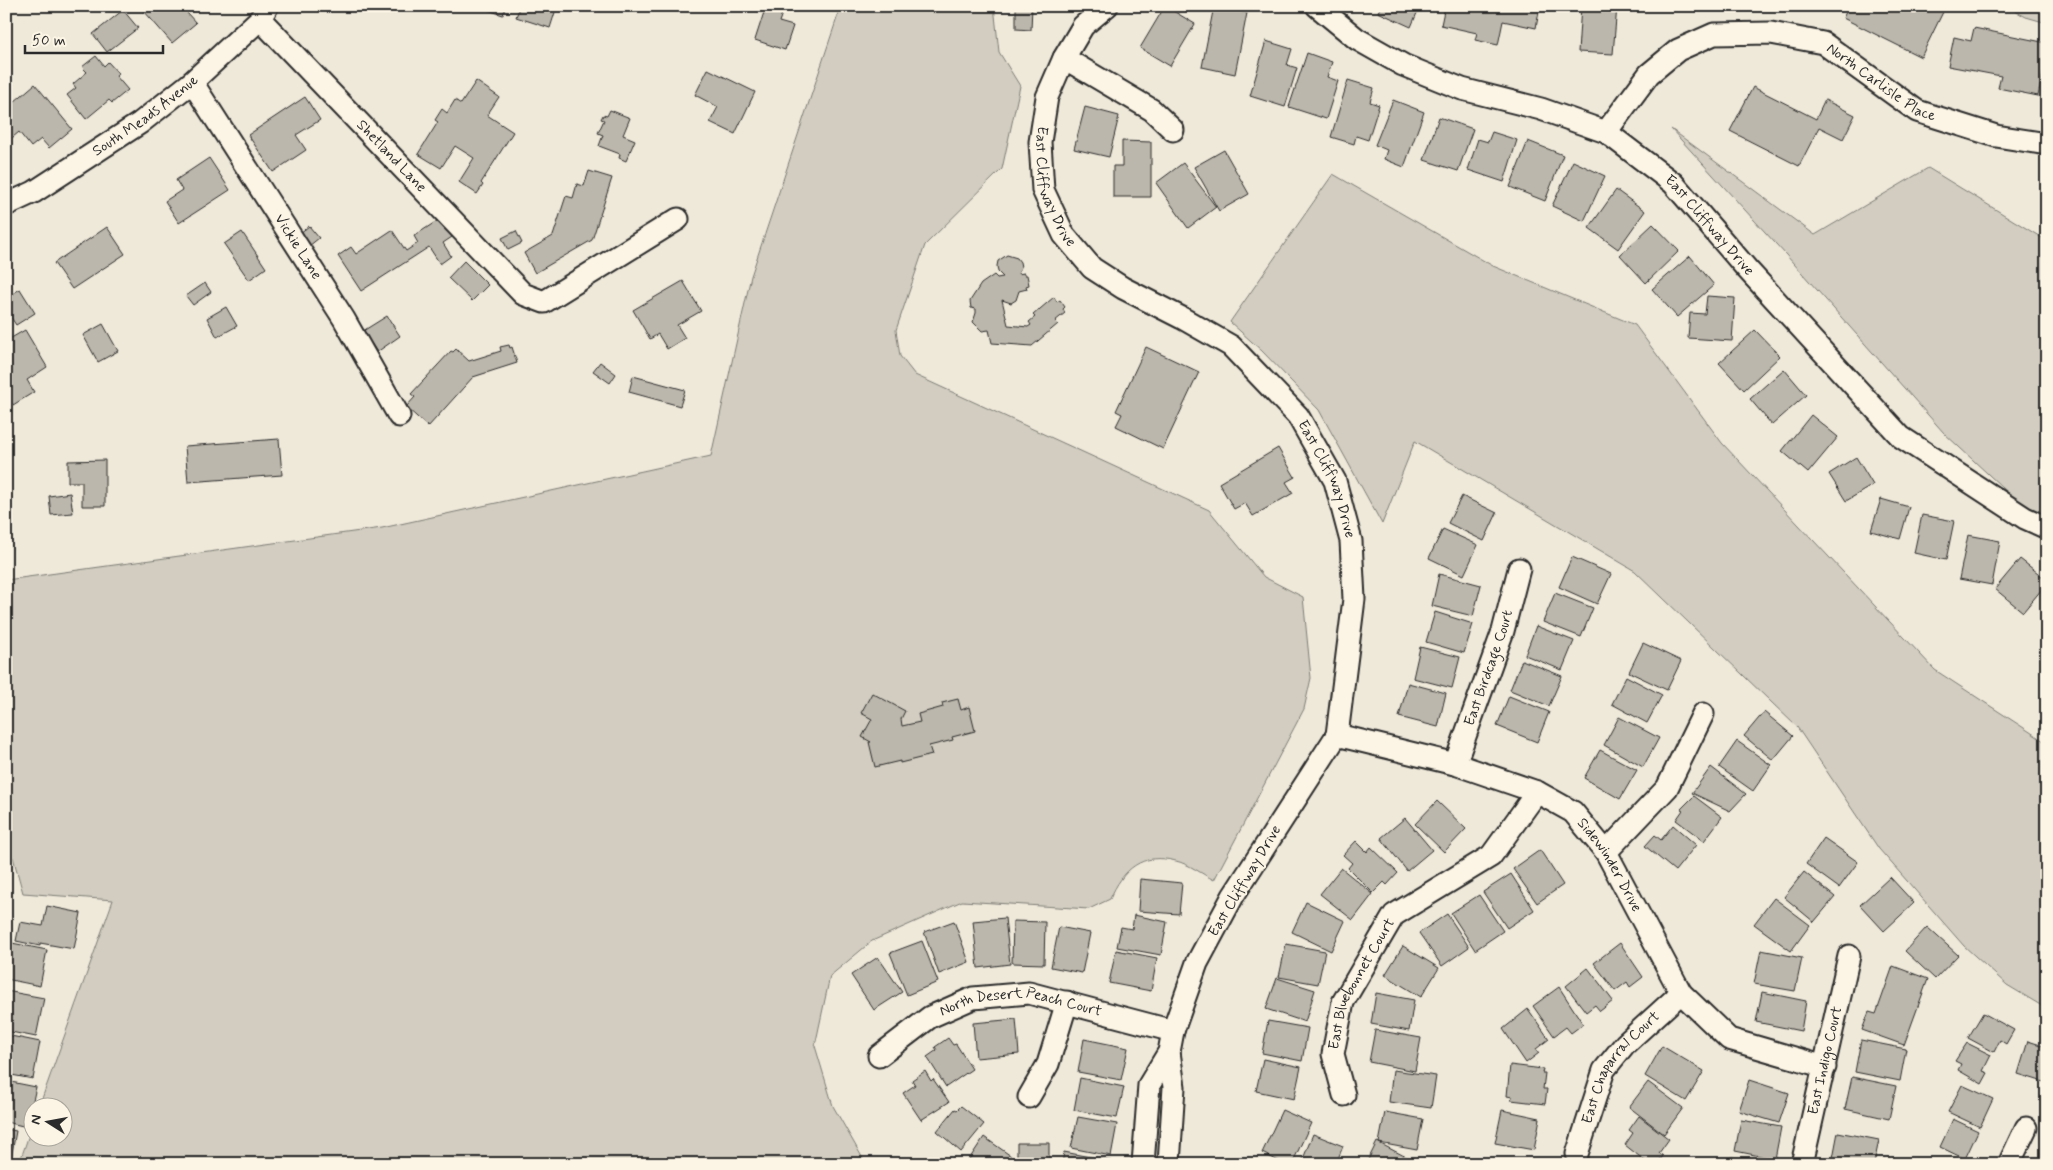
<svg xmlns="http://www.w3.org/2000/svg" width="2053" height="1170" font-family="Mynerve,sans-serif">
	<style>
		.green { fill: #d2cdc0; stroke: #7e7c76 }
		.building { fill: #bcb7ac; stroke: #2b2b2b }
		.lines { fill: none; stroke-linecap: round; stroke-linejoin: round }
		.minor-casing { stroke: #2b2b2b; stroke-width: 25 }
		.minor { stroke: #fcf5e5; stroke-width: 21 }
		.labels { text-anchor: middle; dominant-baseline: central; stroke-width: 4; stroke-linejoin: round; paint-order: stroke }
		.street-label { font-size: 15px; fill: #2b2b2b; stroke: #fcf5e5 }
	</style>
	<rect width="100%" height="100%" fill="#efe9da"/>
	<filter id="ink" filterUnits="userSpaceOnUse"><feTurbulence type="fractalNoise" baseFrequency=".02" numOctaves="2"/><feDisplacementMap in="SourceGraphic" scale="10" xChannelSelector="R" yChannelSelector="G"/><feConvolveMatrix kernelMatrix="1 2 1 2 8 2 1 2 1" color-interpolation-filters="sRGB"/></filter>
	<g filter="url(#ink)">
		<!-- green -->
		<path class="green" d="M841 6H994L999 52 1020 86 1002 169 925 245 896 330 900 356 915 375 1209 510 1264 577 1303 597 1311 678 1304 709 1214 880C1202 874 1189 864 1176 861 1142 852 1123 869 1110 899L1089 909 962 901 872 941 830 976 815 1046 833 1106 866 1164H19L32 1126V1138H62V1108L39 1107 113 900 23 893 13 857 6 851V580L382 528 711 456 751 276Z
			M2006 6H2047V23L2026 17Z
			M1671 129 1815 235 1928 168 2047 241V529L1944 433 1786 255Z
			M1333 174 1493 266 1635 325 1722 443 1935 670 2047 743V1009L2007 985 1964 946 1879 849 1797 727 1635 571 1415 441 1382 524 1319 410 1262 351 1230 322Z"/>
		<!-- building -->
		<path class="building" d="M149 6H195L187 13 196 23 172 43 144 11Z
			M486 6H506L503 15 485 9Z
			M520 6H557L550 28 516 17Z
			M766 6 784 8 779 22 793 26 785 50 755 40Z
			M1016 6H1032L1031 30 1016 29Z
			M1165 6 1195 24 1170 66 1140 48Z
			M1214 6 1247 13 1235 74 1202 67Z
			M1381 6H1420L1411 27 1378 12Z
			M1445 6H1540L1536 28 1503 21 1498 45 1475 40 1477 33 1441 25Z
			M1581 6H1617L1613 54 1578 52Z
			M1849 6H1932L1943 12 1921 57 1843 18Z
			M123 10 138 28 107 52 93 34Z
			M1974 28 2047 43V55L2038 96 1998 88 2001 76 1948 66 1954 37 1971 41Z
			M1266 41 1292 49 1287 65 1297 68 1285 107 1250 96Z
			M1307 53 1332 62 1327 77 1338 81 1326 119 1289 107Z
			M96 56 104 66 108 62 119 74 116 76 128 90 112 103 109 100 86 119 67 95 76 88 73 84 87 72 82 67Z
			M708 69 755 92 735 134 710 122 718 107 695 95Z
			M1348 80 1374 88 1370 102 1379 105 1368 140 1356 136 1354 144 1331 137Z
			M476 81 499 97 487 115 513 132 481 183 483 185 477 194 459 182 474 158 455 146 441 168 418 154 438 122 435 120 442 109 447 113 455 100 461 104Z
			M35 84 72 129 49 148 41 139 31 147 19 132 6 143V120L12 115 7 108Z
			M1753 87 1816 119 1825 100 1855 115 1843 139 1819 127 1799 166 1730 131Z
			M305 97 320 120 296 135 306 150 273 172 248 135Z
			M1393 100 1424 112 1404 167 1384 159 1387 150 1375 145Z
			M1085 107 1119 116 1109 157 1074 149Z
			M610 110 630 118 623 135 635 140 626 161 619 158 620 154 599 146 603 135 598 133 604 120 601 119 603 115 607 116Z
			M1439 117 1473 129 1458 171 1424 160Z
			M1492 132 1517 140 1504 182 1468 170 1478 139 1488 142Z
			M1122 141 1151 142V197H1113V166H1122Z
			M1528 141 1563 155 1545 201 1510 187Z
			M1224 150 1249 194 1219 211 1194 167Z
			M209 158 230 190 179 223 165 201 182 190 176 180Z
			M1573 161 1605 176 1584 221 1552 206Z
			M1183 163 1216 207 1188 228 1156 183Z
			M589 171 612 178 592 240 535 273 524 253 553 236 566 196 573 198 577 184 584 186Z
			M1616 190 1645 211 1618 249 1589 228Z
			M440 219 452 237 443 243 451 256 440 264 429 247 361 291 338 256 351 247 356 254 392 230 406 251 418 243 414 236Z
			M1653 224 1679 251 1646 283 1620 255Z
			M309 226 319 238 309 246 300 233Z
			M107 227 125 254 72 289 54 263Z
			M516 231 522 243 508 250 502 238Z
			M242 232 266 268 249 280 224 244Z
			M1007 255 1017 258 1020 262 1021 267 1018 274 1024 273V275H1027L1029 285 1026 286 1027 289 1019 291 1016 300 1011 303 1002 300 1008 325 1028 327 1031 325 1029 322 1035 317 1033 315 1054 297 1057 302 1060 300 1065 307 1063 309 1065 313 1055 321 1058 324 1032 346 992 343 989 330 982 331 973 322 976 313V309L971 308 970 301 981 284 994 275 997 278 1003 277 998 272 997 266 998 261Z
			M1690 256 1714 285 1677 317 1652 289Z
			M464 261 488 285 472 301 448 278Z
			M683 281 701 311 677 325 685 338 667 349 658 334 650 339 633 310Z
			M205 283 211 292 193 305 186 296Z
			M20 289 35 313 16 325 6 310V298Z
			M1707 296 1735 298 1732 341 1688 338 1690 313 1705 314Z
			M226 307 237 326 217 337 207 318Z
			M387 316 400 336 377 352 363 331Z
			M103 324 118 351 98 362 83 335Z
			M25 330 47 367 27 380 34 392 13 405 6 393V341Z
			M1755 330 1780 356 1744 390 1719 363Z
			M509 345 510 348 512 347 517 363 473 377 428 427 406 407 415 397 411 394 451 351 453 352 456 349 469 361 501 351 500 347Z
			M1146 347 1199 372 1163 449 1116 426 1122 414 1116 411Z
			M600 362 616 374 610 383 593 371Z
			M1784 369 1806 395 1772 425 1750 399Z
			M633 376 685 390 680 406 629 392Z
			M1811 415 1838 437 1808 473 1782 451Z
			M279 439 282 475 188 482 185 446Z
			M1278 448 1295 477 1286 482 1293 493 1253 516 1245 503 1234 509 1219 483Z
			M1856 457 1873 485 1846 501 1829 474Z
			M105 460V506H82V482H68V461Z
			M70 493 73 513 51 515 49 496Z
			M1462 496 1497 513 1484 541 1448 523Z
			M1881 499 1909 507 1900 539 1871 531Z
			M1922 515 1954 521 1946 560 1914 553Z
			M1443 529 1478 545 1464 575 1429 558Z
			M1968 535 2000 541 1992 585 1959 579Z
			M1572 557 1611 574 1597 604 1559 587Z
			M2020 559 2047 580V583L2023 612 1995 589Z
			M1439 574 1481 585 1473 616 1432 606Z
			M1555 593 1593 608 1581 637 1543 622Z
			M1435 612 1473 624 1464 653 1426 642Z
			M1536 626 1574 641 1562 670 1525 655Z
			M1643 643 1681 661 1667 690 1629 672Z
			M1420 647 1460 657 1452 688 1413 678Z
			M1522 660 1562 676 1549 706 1510 690Z
			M1626 676 1662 695 1647 723 1612 704Z
			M1408 683 1446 693 1438 727 1399 717Z
			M872 693 905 711 901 719 902 726 920 722 918 714 943 707 942 703 958 699 961 710 969 707 975 731 952 737 953 740 929 746 932 755 900 763V761L875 767 869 742H871L862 737 872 719 861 713Z
			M1509 696 1549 712 1537 742 1497 726Z
			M1764 712 1793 736 1773 760 1744 736Z
			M1619 717 1659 738 1643 767 1604 745Z
			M1737 741 1771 765 1753 791 1719 767Z
			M1600 750 1637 770 1620 799 1584 778Z
			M1711 767 1746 794 1730 811 1692 793Z
			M1694 796 1722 817 1704 841 1676 820 1683 810 1681 809Z
			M1437 801 1466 829 1444 852 1415 824Z
			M1405 818 1432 850 1407 871 1381 838Z
			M1673 825 1696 845 1675 871 1645 846 1655 835 1661 840Z
			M1824 838 1858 862 1839 888 1806 864Z
			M1356 841 1367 852 1371 847 1398 873 1387 885 1384 882 1373 893 1348 868 1352 863 1343 855Z
			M1540 850 1563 885 1537 903 1513 869Z
			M1341 868 1373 894 1353 920 1320 894Z
			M1804 872 1835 897 1814 922 1784 897Z
			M1511 874 1534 910 1507 928 1483 892Z
			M1890 877 1914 903 1884 931 1860 905Z
			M1140 879 1182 883 1179 914 1138 911Z
			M1479 895 1503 931 1475 950 1451 913Z
			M1774 898 1810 925 1791 951 1754 924Z
			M1306 902 1345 921 1331 951 1292 932Z
			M47 906 81 913 74 949 40 943V946L16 941 20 922 43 926Z
			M1447 914 1469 947 1442 966 1419 933Z
			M1134 915 1167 922 1161 955 1117 947 1121 927 1132 929Z
			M1005 918 1010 964 978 968 973 921Z
			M954 921 969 962 939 974 924 932Z
			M1013 921 1045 922 1044 964 1012 963Z
			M1059 927 1090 933 1082 973 1051 967Z
			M1927 927 1958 955 1935 979 1905 951Z
			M922 941 938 982 907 995 890 953Z
			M7 942 47 950 40 986 6 979Z
			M1620 943 1643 977 1630 987 1627 982 1615 991 1594 963Z
			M1286 944 1325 951 1318 984 1279 977Z
			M1403 946 1439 968 1421 997 1385 975Z
			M1116 950 1157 958 1151 991 1109 983Z
			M1761 950 1802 958 1795 991 1754 984Z
			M878 957 902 992 874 1010 851 975Z
			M1893 966 1928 979 1904 1045 1862 1030 1869 1012 1876 1014Z
			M1588 968 1613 1001 1600 1011 1595 1005 1586 1012 1566 986Z
			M1277 978 1315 990 1305 1022 1266 1009Z
			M1559 987 1583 1024 1571 1033 1566 1027 1554 1036 1533 1006Z
			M6 991 44 998 36 1037 6 1031Z
			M1762 992 1806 1001 1801 1031 1756 1022Z
			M1376 993 1414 1000 1409 1031 1371 1024Z
			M1528 1009 1549 1039 1536 1049 1539 1053 1526 1063 1503 1029Z
			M1983 1013 2014 1030 2006 1044 2000 1040 1994 1052 1968 1038Z
			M1016 1019 1019 1054 976 1058 973 1023Z
			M1268 1021 1308 1028 1302 1061 1262 1053Z
			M1375 1030 1421 1038 1415 1071 1369 1062Z
			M6 1035 40 1042 33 1079 6 1074Z
			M948 1038 953 1045 956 1044 972 1069 946 1087 927 1057 937 1050 935 1047Z
			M1084 1039 1128 1048 1121 1080 1078 1072Z
			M1861 1040 1906 1049 1900 1081 1855 1072Z
			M2028 1041 2047 1047V1083L2018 1074Z
			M1967 1043 1991 1055 1983 1071 1988 1073 1982 1084 1958 1070 1961 1064 1955 1061Z
			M1662 1046 1704 1071 1686 1101 1645 1076Z
			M1263 1059 1301 1067 1294 1099 1256 1091Z
			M1510 1065 1543 1069 1542 1073H1545L1543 1089H1547L1545 1104 1511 1100 1512 1097 1507 1096Z
			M1393 1070 1436 1076 1431 1108 1389 1102Z
			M925 1071 931 1081 933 1079 949 1102 921 1120 903 1093 915 1085 912 1080Z
			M1852 1077 1896 1086 1889 1119 1845 1109Z
			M1080 1078 1124 1087 1117 1118 1074 1110Z
			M1749 1080 1789 1093 1779 1123 1739 1111Z
			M6 1081 36 1087 27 1127 6 1122Z
			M1648 1082 1683 1108 1664 1134 1629 1107Z
			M1962 1085 1993 1099 1980 1127 1948 1112Z
			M961 1106 984 1124 961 1152 937 1131 955 1109 957 1110Z
			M1282 1110 1311 1123 1292 1164H1285L1262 1153Z
			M1502 1110 1540 1118 1534 1150 1495 1143Z
			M1385 1112 1423 1119 1417 1150 1379 1143Z
			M1639 1116 1669 1139 1659 1153 1663 1156 1657 1164H1649L1625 1145 1633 1133 1629 1130Z
			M1078 1117 1117 1124 1111 1156 1071 1148Z
			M1953 1119 1978 1131 1965 1159 1940 1147Z
			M1741 1120 1781 1127 1775 1159 1735 1151Z
			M6 1129 16 1131 10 1164H6Z
			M1838 1132 1879 1140 1874 1164 1832 1163Z
			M1313 1134 1343 1146 1336 1164H1301Z
			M984 1137 1011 1156 1005 1164H966Z
			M1377 1142 1416 1162V1164H1366Z
			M1017 1143H1049V1164H1017Z
			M1064 1152 1111 1161 1110 1164H1062Z
			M1731 1157 1771 1162 1770 1164H1730Z"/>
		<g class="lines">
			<!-- minor casing -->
			<g class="minor-casing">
				<g id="minor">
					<path id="s1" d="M1107 6 1083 26 1064 58 1047 97 1040 142 1043 190 1064 235 1092 268 1123 288 1182 318 1231 346 1298 416 1335 481 1351 541 1354 599 1337 735 1233 896 1197 963 1173 1031 1169 1052 1149 1085 1143 1164"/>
					<path id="s2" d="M1317 6 1357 39 1403 65 1462 89 1541 109 1606 132 1673 183 1747 269 1901 437 2025 518 2047 528"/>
					<path id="s3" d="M260 19 523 294 544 302 678 219"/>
					<path d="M1064 58 1152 110 1173 130"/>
					<path id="s4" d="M192 82 344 319 399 416"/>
					<path id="s5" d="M1606 132 1649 74 1678 50 1714 34 1771 33 1823 43 1917 111 1996 136 2047 144"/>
					<path id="s6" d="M6 205 34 192 140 123 192 82 260 19 267 7"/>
					<path id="s7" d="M1337 735 1455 764 1537 792 1573 812 1606 852 1681 993 1729 1039 1825 1067"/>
					<path id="s8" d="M1455 764 1503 631 1519 569"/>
					<path d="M1606 852 1667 788 1703 714"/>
					<path d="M1169 1052 1174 1087 1169 1164"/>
					<path id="s9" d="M879 1056 930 1017 973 998 1029 993 1173 1031"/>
					<path id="s10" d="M1344 1095 1333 1054 1343 1002 1394 915 1491 856 1537 792"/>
					<path d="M1029 1097 1048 1064 1067 1002"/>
					<path id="s11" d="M1577 1154 1604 1070 1625 1044 1681 993"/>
					<path id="s12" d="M1802 1164 1849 956"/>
					<path d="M2009 1164 2026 1128"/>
				</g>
			</g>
			<!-- minor -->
			<use href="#minor" class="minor"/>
		</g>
	</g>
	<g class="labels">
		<!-- street labels -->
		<g class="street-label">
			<text stroke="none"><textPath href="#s5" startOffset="330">North Carlisle Place</textPath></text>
			<text stroke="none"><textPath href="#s6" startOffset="166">South Meads Avenue</textPath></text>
			<text stroke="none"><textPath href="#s3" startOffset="190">Shetland Lane</textPath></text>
			<text stroke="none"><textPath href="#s1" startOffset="204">East Cliffway Drive</textPath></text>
			<text stroke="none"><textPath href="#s2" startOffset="459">East Cliffway Drive</textPath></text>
			<text stroke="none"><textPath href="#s4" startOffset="196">Vickie Lane</textPath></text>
			<text stroke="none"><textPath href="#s1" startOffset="624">East Cliffway Drive</textPath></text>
			<text stroke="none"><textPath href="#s8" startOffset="102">East Birdcage Court</textPath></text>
			<text stroke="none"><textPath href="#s7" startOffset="314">Sidewinder Drive</textPath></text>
			<text transform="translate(1245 881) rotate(-59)">East Cliffway Drive</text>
			<text stroke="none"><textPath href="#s10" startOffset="119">East Bluebonnet Court</textPath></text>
			<text stroke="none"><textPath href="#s9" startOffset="159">North Desert Peach Court</textPath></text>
			<text stroke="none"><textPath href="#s12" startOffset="106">East Indigo Court</textPath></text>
			<text stroke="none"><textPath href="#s11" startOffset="99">East Chaparral Court</textPath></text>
		</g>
	</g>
	<!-- margin -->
	<rect width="2053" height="1170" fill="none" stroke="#fcf5e5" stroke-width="25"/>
	<rect x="12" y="12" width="2028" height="1145" fill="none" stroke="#2b2b2b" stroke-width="2" filter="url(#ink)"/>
	<!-- north arrow -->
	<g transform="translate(48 1122) rotate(281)"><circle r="24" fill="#fcf5e5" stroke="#a8a49b"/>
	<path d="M0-4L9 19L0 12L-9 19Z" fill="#2b2b2b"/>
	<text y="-8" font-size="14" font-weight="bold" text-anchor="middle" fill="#2b2b2b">N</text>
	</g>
	<!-- scale -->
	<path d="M25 45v8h138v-8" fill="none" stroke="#2b2b2b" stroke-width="2.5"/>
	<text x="32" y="45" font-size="15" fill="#2b2b2b" stroke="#fcf5e5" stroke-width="4" paint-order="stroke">50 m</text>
</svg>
